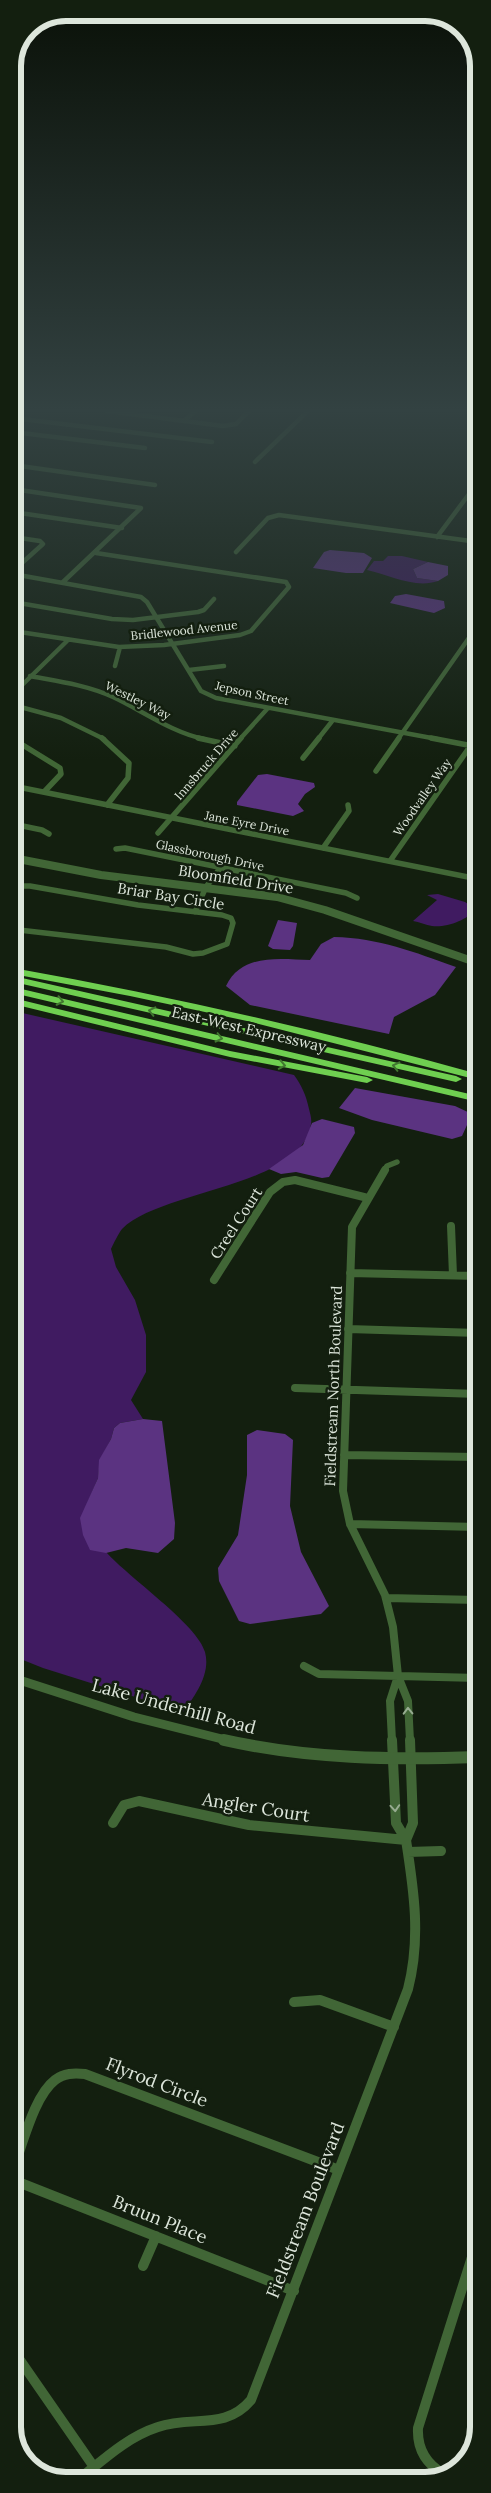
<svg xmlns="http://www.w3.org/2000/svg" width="491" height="2493" font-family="Lora,serif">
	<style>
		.green { fill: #401b61 }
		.water { fill: #5b3381 }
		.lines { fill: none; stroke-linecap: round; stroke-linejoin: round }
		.minor-far3 { stroke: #416636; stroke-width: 4.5 }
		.minor-far2 { stroke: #416636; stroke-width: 5.5 }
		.minor-far1 { stroke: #416636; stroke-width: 8 }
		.minor { stroke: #416636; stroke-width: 10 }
		.tertiary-far2 { stroke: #416636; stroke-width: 8 }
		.tertiary-far1 { stroke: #416636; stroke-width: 9 }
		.tertiary { stroke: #416636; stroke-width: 12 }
		.secondary { stroke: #549042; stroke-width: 6 }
		.motorway { fill: #6fcf50; fill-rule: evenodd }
		.oneway { stroke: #417730 }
		.oneway2 { stroke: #97ac91 }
		.labels { text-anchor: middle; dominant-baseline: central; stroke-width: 5; stroke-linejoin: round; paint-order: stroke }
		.far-street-label { font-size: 12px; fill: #dde6db; stroke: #131f0f }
		.street-label { font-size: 15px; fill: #dde6db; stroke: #131f0f }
		.near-street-label { font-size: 18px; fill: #dde6db; stroke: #131f0f }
		.rim { fill: none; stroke: #dde6db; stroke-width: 6 }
	</style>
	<rect width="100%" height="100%" fill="#131f0f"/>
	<!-- green -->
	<path class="green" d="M388 556H402L428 562 413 569 417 578 438 581C415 589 390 575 367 570L374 561H383Z
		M438 894 465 902 475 909C468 920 446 928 432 926 426 925 419 922 413 921L437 900 427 895Z
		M18 1012 294 1075C302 1086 306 1095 309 1109 310 1113 312 1119 311 1124 303 1187 160 1190 122 1229 118 1234 114 1243 111 1249L116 1267 135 1300 146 1335V1372L131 1400 143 1419 120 1423 114 1428 111 1439 100 1460 98 1478 81 1518C89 1529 97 1541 106 1552 127 1576 198 1625 205 1652 211 1674 195 1696 183 1712L43 1668 13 1656V1014Z"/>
	<!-- water -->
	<path class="water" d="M330 550 364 553 372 558 363 573H346L313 568 324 552Z
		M428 562 448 566V575L438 581 417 578 413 569Z
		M406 594 444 601 445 608 434 613 390 603 395 596Z
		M267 774 314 783 315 787 305 794 298 804 304 811 293 816 237 805V802L258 775Z
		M278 920 297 923 293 946 290 950 273 949 268 946Z
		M334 937C379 938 414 952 456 967L435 995 394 1017 389 1034 250 1005 226 986C242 953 279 959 310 960L321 944Z
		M355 1088 455 1106 472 1114 462 1136 452 1139 372 1120 339 1108Z
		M322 1119 354 1127 355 1133 329 1177 322 1178 296 1172 281 1174 269 1169 303 1145 312 1123Z
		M143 1419 162 1421 175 1523 174 1539 158 1553 126 1548 106 1553 90 1550 83 1535 80 1518 98 1478 99 1460 111 1439 114 1428 120 1423Z
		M257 1430 285 1434 293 1440 290 1506 301 1552 329 1606 321 1614 250 1624 239 1621 219 1581 218 1568 238 1535 247 1475V1435Z"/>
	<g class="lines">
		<!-- minor-far3 -->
		<path class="minor-far3" d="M107 411 223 426 236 424 249 411
			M13 418 212 442
			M184 421 195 411
			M13 432 145 448
			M255 462 308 411
			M13 465 155 485
			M13 489 141 508 63 582
			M13 512 122 528
			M13 537 40 541 43 544 13 571
			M437 537 478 482
			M236 552 268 518 279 515 478 542
			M13 574 141 597 147 602 201 691 216 698 437 739
			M13 602 112 619 133 620 198 612 204 610 214 599
			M13 631 119 647 164 645 240 635 251 631 289 587 286 582 96 553
			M115 666 120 647
			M189 670 224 666
			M30 676C57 681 87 685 113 697 143 711 171 732 204 739
			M13 694 67 641
			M13 705 61 718 104 739
			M240 739 268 708
			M318 739 333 720
			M398 739 478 625"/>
		<!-- minor-far2 -->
		<path class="minor-far2" d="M102 738 129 763 128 778 107 805
			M198 738 235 746
			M431 738 478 747
			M13 739 60 768 61 774 44 792
			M303 758 319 738
			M376 771 399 738
			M13 786 478 879
			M13 824 42 830 49 834
			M158 833 241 738
			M323 848 349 811 348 805
			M116 849 125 848 346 893 357 898
			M390 861 471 745
			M470 878 478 865
			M13 886H30L138 905 222 915 231 918 233 923 227 944 203 953 193 954 166 947 19 930 13 927
			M195 912 206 887 221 867
			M384 1171 387 1166 397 1162"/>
		<!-- minor-far1 -->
		<path class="minor-far1" d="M385 1170 352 1227 343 1491 350 1524 385 1595 393 1627 398 1676
			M451 1226 453 1275
			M350 1273 478 1276
			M214 1280 270 1192 283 1182 295 1180 368 1198
			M348 1329 478 1333
			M295 1388 478 1394
			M344 1455 478 1457
			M350 1524 478 1527
			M386 1598 478 1600
			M304 1666 319 1674 478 1678
			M392 1741 390 1701 398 1676 408 1701 410 1741"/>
		<!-- minor -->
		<path class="minor" d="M392 1740 396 1823 406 1840 413 1823 410 1740
			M408 1852 441 1851
			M294 2002 320 2000 394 2027
			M13 2169C23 2144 34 2096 55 2080 64 2073 74 2073 85 2074L339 2170
			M13 2180 294 2291
			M143 2266 156 2236
			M13 2350 94 2467
			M444 2474C426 2464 417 2449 418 2428L478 2238
			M78 2480C103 2460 127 2437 158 2427 192 2415 225 2431 251 2400L408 1989C421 1939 414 1891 406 1840L249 1825 139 1801 124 1805 113 1823"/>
		<!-- tertiary-far2 -->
		<path class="tertiary-far2" d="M13 858 101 875 277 897 325 910 478 963"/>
		<!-- tertiary-far1 -->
		<path class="tertiary-far1" d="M13 1678 134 1717 230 1741"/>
		<!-- tertiary -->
		<path class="tertiary" d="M224 1740C308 1759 393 1760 478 1757"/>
		<!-- secondary -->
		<path class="secondary" d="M13 416 18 411"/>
		<!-- motorway -->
		<path class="motorway" d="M13 968C170 996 325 1031 478 1074V1080L247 1021 130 996 13 974Z
			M22 978 456 1076 462 1079 456 1082 18 983 17 981Z
			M13 987 478 1096V1102L13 993Z
			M13 998 230 1051 367 1077 373 1080 367 1083 230 1057 13 1004Z"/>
	</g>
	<!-- one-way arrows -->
	<defs><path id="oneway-chevron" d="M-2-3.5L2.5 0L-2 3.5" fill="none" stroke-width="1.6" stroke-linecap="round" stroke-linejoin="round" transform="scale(1.25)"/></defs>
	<g class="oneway">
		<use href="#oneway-chevron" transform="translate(60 1001) rotate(12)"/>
		<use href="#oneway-chevron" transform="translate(152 1011) rotate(-167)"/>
		<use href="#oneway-chevron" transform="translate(219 1038) rotate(13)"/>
		<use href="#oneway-chevron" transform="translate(282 1065) rotate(11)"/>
		<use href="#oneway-chevron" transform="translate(396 1066) rotate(-167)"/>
	</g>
	<g class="oneway2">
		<use href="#oneway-chevron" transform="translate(408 1711) rotate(-91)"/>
		<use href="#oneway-chevron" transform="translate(395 1808) rotate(86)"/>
	</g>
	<!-- sky -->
	<linearGradient id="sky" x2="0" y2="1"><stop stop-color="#0a1108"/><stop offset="0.54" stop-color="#334242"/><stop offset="1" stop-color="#334242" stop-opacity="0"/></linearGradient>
	<rect width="491" height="760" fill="url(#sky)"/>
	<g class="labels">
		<!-- far-street labels -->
		<g class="far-street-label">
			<text transform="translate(184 630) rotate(-6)">Bridlewood Avenue</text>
			<text transform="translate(252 693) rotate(12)">Jepson Street</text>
			<text transform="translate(138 700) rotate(26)">Westley Way</text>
			<text transform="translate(206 764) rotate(-49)">Innsbruck Drive</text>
			<text transform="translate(422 797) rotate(-55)">Woodvalley Way</text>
			<text transform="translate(247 823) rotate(11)">Jane Eyre Drive</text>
			<text transform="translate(210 855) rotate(12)">Glassborough Drive</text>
		</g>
		<!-- street labels -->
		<g class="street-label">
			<text transform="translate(236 879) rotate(9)">Bloomfield Drive</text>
			<text transform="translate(171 896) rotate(9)">Briar Bay Circle</text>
			<text transform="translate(249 1029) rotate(13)">East-West Expressway</text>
			<text transform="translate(236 1223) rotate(-57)">Creel Court</text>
			<text transform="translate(333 1386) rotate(-88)">Fieldstream North Boulevard</text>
		</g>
		<!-- near-street labels -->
		<g class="near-street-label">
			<text transform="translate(174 1706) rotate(15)">Lake Underhill Road</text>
			<text transform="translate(256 1807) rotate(9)">Angler Court</text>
			<text transform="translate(157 2082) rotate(21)">Flyrod Circle</text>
			<text transform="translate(305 2210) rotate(-69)">Fieldstream Boulevard</text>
			<text transform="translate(160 2219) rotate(22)">Bruun Place</text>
		</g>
	</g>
	<!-- crop -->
	<path d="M0 0H491V2493H0ZM66 21H425A45 45 0 0 1 470 66V2427A45 45 0 0 1 425 2472H66A45 45 0 0 1 21 2427V66A45 45 0 0 1 66 21Z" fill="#131f0f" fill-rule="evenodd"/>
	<path class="rim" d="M66 21H425A45 45 0 0 1 470 66V2427A45 45 0 0 1 425 2472H66A45 45 0 0 1 21 2427V66A45 45 0 0 1 66 21Z"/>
</svg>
